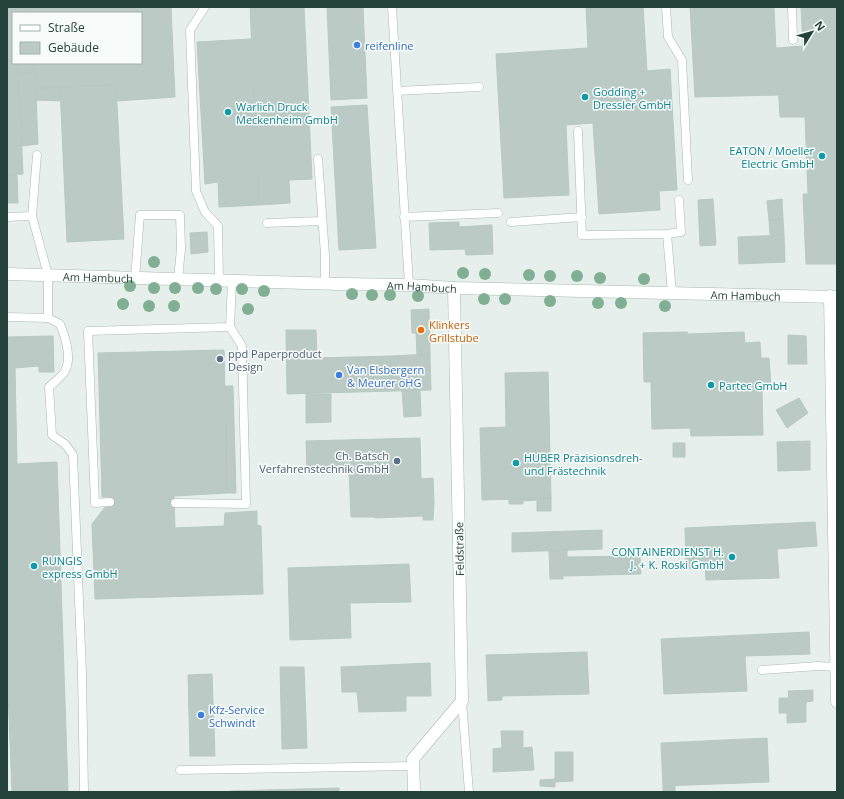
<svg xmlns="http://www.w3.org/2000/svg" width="844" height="799" font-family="'Open Sans',sans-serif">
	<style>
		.building { fill: #bbcac4; stroke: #b8c9c2 }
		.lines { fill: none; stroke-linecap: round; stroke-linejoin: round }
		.lane-casing { stroke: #a8b8b2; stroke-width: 9 }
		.street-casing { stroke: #a8b8b2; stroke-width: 13 }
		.lane { stroke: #fff; stroke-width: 8 }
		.street { stroke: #fff; stroke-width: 12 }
		.tree { fill: #80af93 }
		.shop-dot { fill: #3f7fe0; stroke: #f7fbf9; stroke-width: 1.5 }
		.culture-dot { fill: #0f9aa8; stroke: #f7fbf9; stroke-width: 1.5 }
		.food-dot { fill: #e8710a; stroke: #f7fbf9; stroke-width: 1.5 }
		.service-dot { fill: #5c6f8a; stroke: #f7fbf9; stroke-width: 1.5 }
		.labels { text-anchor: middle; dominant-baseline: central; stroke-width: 3; stroke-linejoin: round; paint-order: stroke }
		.shop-label { font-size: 11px; fill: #366cbe; stroke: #f7fbf9; text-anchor: start }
		.culture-label { font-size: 11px; fill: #0d838f; stroke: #f7fbf9; text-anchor: start }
		.street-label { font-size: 11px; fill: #24423a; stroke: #f7fbf9 }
		.food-label { font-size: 11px; fill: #c56008; stroke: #f7fbf9; text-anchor: start }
		.service-label { font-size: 11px; fill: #4e5e75; stroke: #f7fbf9; text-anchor: start }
	</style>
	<rect width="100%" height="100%" fill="#e6efeb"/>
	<!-- building -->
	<path class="building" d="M7 7H15V13H13V63H18L23 174 7 175Z
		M15 7H31V13H15Z
		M31 7H171L175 97 116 101V85L35 88 34 63H141V13H31Z
		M250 7H304L312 179 289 180 290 203 259 205Z
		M327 7H363L367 98 331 100Z
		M586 7H643L647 71 670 69 677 190 659 191 660 210 599 214 593 123 566 125 569 195 504 198 496 54 588 48Z
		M690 7H774L778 95 695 97Z
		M801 7H837V264H806L803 194H808L805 117H780L776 48 803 46Z
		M251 39 259 205 219 207 218 182 205 184 197 42Z
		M18 63H34L35 73 18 74Z
		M35 73 38 144 22 146 18 74Z
		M116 85 124 239 67 242 60 87Z
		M60 87 61 101 36 100 35 88Z
		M367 105 376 248 339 250 331 107Z
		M7 175H17L18 203H7Z
		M713 199 716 245 700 246 698 200Z
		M782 199 783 219 769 220 767 201Z
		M783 219 784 235H770L769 220Z
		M459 222V227L492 225 493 254 466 255 465 249 430 250 429 223Z
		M207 232 208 252 191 254 190 233Z
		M784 235 785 262 739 264 738 237Z
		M429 309 430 354 417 355 416 333H412L411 310Z
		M286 330H316L317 358 391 356 393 391 287 394Z
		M687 332 688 334 744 332 745 343 760 342 761 358H769L771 387 762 389 763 435 691 436 690 428 652 429 651 382H644L643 333Z
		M788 335 806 336 807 364H788Z
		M53 336 54 372H39V366L15 368 17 464 57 462 68 792H12L7 668V337Z
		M224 350 227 493 174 496 175 528 224 526 225 513 257 511V525L261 526 263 594 95 599 92 524 106 506 110 505V497H102L98 353Z
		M430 354 431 390 393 391 391 356Z
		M548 372 551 498 482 500 480 428 506 427 505 373Z
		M225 386H233L236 493H227Z
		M420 390 421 416 404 417 402 391Z
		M306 394H331V422L306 423Z
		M799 398 808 413 787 428 776 410Z
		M420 438 421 479 433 478 434 502 433 520H423V516L375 518 374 517H351L349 470 307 472 306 441Z
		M810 441V470L778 471 777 442Z
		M673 443H685V457H673Z
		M551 498V511H537V500L523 501V504H509V499Z
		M815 522 817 546 777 549 779 578 706 580 705 566 686 569 685 528Z
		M602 530V549L512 552V533Z
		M567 550V557L640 556 641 574 563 576V579H550L549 551Z
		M409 564 411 602 350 603 351 638 290 640 288 568Z
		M809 632 810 654 745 656 747 691 664 694 661 639Z
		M587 652 589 694 502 696V700L488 701 486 655Z
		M430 663 431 696H406V711L359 712 357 692H342L341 667Z
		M280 667H304L307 748 282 749Z
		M212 674 215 756H190L188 675Z
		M813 690V701L806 702V722L787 723V713H779V698H789L788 691Z
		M501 731H523V748L532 747 534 770 493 772V749L502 748Z
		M767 738 769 782 663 786 661 743Z
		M555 752H573V781L555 782Z
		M555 779V787L540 786V780Z
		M675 785V792H663V786Z
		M339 788V792H230V791Z"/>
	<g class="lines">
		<!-- lane casing -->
		<g class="lane-casing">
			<path id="lane" d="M205 7 190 30 196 191 205 212 218 226 219 280
				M392 7 409 285
				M666 7 668 37 682 60 688 180
				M792 7 793 40
				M397 91 479 87
				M578 131 582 235 667 234 672 293
				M318 159 325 255V284
				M32 216 37 155
				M7 217 32 216 48 275V318L7 317
				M404 217 498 213
				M511 222 582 217
				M267 223 322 221
				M667 234 681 232 679 200
				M135 278 140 215H180L181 249 178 279
				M48 318 60 324C65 336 72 358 65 371 62 377 54 382 49 387L52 435 65 444 73 455 82 673 84 792
				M110 502 95 503 88 331 230 327 232 281
				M175 503 246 504 242 346 230 327
				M762 670 818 666 836 667
				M462 701 469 792
				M180 770 413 766"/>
		</g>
		<!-- street casing -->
		<g class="street-casing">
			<g id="street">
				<path id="s1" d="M7 274 340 284 409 285 454 288 837 297"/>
				<path d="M830 296 837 702"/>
				<path d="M414 792 413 759 462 701 454 288"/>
			</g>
		</g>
		<!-- lane -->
		<use href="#lane" class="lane"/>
		<!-- street -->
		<use href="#street" class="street"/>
	</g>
	<!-- trees -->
	<g class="tree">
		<circle cx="154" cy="262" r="6"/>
		<circle cx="463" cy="273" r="6"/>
		<circle cx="485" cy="274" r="6"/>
		<circle cx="529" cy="275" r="6"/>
		<circle cx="550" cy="276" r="6"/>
		<circle cx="577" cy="276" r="6"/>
		<circle cx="600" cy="278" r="6"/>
		<circle cx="644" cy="279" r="6"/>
		<circle cx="130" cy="286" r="6"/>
		<circle cx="154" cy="288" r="6"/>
		<circle cx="175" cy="288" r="6"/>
		<circle cx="198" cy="288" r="6"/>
		<circle cx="216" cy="289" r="6"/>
		<circle cx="242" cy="289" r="6"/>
		<circle cx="264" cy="291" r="6"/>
		<circle cx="352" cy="294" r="6"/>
		<circle cx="372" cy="295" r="6"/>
		<circle cx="390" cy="295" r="6"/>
		<circle cx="418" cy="296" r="6"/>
		<circle cx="484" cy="299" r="6"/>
		<circle cx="505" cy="299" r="6"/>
		<circle cx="550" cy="301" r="6"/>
		<circle cx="598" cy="303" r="6"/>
		<circle cx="621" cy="303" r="6"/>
		<circle cx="123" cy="304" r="6"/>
		<circle cx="149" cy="306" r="6"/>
		<circle cx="174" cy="306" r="6"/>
		<circle cx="665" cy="306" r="6"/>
		<circle cx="248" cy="309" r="6"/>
	</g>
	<!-- markers -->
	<g class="shop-dot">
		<circle cx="357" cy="45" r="4"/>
		<circle cx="339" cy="375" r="4"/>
		<circle cx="201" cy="715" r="4"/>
	</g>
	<g class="culture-dot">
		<circle cx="585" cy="97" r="4"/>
		<circle cx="228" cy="112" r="4"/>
		<circle cx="822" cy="156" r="4"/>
		<circle cx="711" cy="385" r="4"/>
		<circle cx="516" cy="463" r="4"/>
		<circle cx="732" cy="557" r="4"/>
		<circle cx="34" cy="566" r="4"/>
	</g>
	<circle class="food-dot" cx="421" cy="330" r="4"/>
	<g class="service-dot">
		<circle cx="220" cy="359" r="4"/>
		<circle cx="397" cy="461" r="4"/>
	</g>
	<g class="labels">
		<!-- shop labels -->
		<g class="shop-label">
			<text x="365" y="45">reifenline</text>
			<text x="347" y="369">Van Elsbergern<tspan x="347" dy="13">&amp; Meurer oHG</tspan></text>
			<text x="209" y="709">Kfz-Service<tspan x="209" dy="13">Schwindt</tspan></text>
		</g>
		<!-- culture labels -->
		<g class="culture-label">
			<text x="593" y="91">Godding +<tspan x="593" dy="13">Dressler GmbH</tspan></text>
			<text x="236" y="106">Warlich Druck<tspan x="236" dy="13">Meckenheim GmbH</tspan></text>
			<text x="814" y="150" text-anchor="end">EATON / Moeller<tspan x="814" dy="13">Electric GmbH</tspan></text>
			<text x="719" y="385">Partec GmbH</text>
			<text x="524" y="457">HUBER Präzisionsdreh-<tspan x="524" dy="13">und Frästechnik</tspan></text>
			<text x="724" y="551" text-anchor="end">CONTAINERDIENST H.<tspan x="724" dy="13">J. + K. Roski GmbH</tspan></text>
			<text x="42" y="560">RUNGIS<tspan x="42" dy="13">express GmbH</tspan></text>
		</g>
		<!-- street labels -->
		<g class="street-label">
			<text stroke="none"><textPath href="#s1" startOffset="91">Am Hambuch</textPath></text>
			<text stroke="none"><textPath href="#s1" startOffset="415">Am Hambuch</textPath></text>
			<text stroke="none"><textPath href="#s1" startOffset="739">Am Hambuch</textPath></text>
			<text transform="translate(459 549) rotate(-91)">Feldstraße</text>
		</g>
		<!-- food labels -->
		<g class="food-label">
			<text x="429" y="324">Klinkers<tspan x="429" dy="13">Grillstube</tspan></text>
		</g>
		<!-- service labels -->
		<g class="service-label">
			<text x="228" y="353">ppd Paperproduct<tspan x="228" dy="13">Design</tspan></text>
			<text x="389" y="455" text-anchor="end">Ch. Batsch<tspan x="389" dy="13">Verfahrenstechnik GmbH</tspan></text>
		</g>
	</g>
	<!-- border -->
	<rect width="844" height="799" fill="none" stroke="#24423a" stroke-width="16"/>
	<!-- legend -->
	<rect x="12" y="12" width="130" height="52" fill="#f7fbf9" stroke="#a3b1ad"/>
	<rect x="20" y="25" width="20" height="6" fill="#ffffff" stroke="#a3b1ad"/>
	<text x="48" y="32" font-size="12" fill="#24423a">Straße</text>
	<rect x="20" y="42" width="20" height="12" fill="#bbcac4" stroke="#a3b1ad"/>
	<text x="48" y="52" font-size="12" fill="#24423a">Gebäude</text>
	<!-- north arrow -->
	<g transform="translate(812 32) rotate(53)" stroke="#f7fbf9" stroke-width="3" paint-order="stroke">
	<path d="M0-3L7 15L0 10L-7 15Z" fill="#24423a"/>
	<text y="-6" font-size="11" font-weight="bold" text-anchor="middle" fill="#24423a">N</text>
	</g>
</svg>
